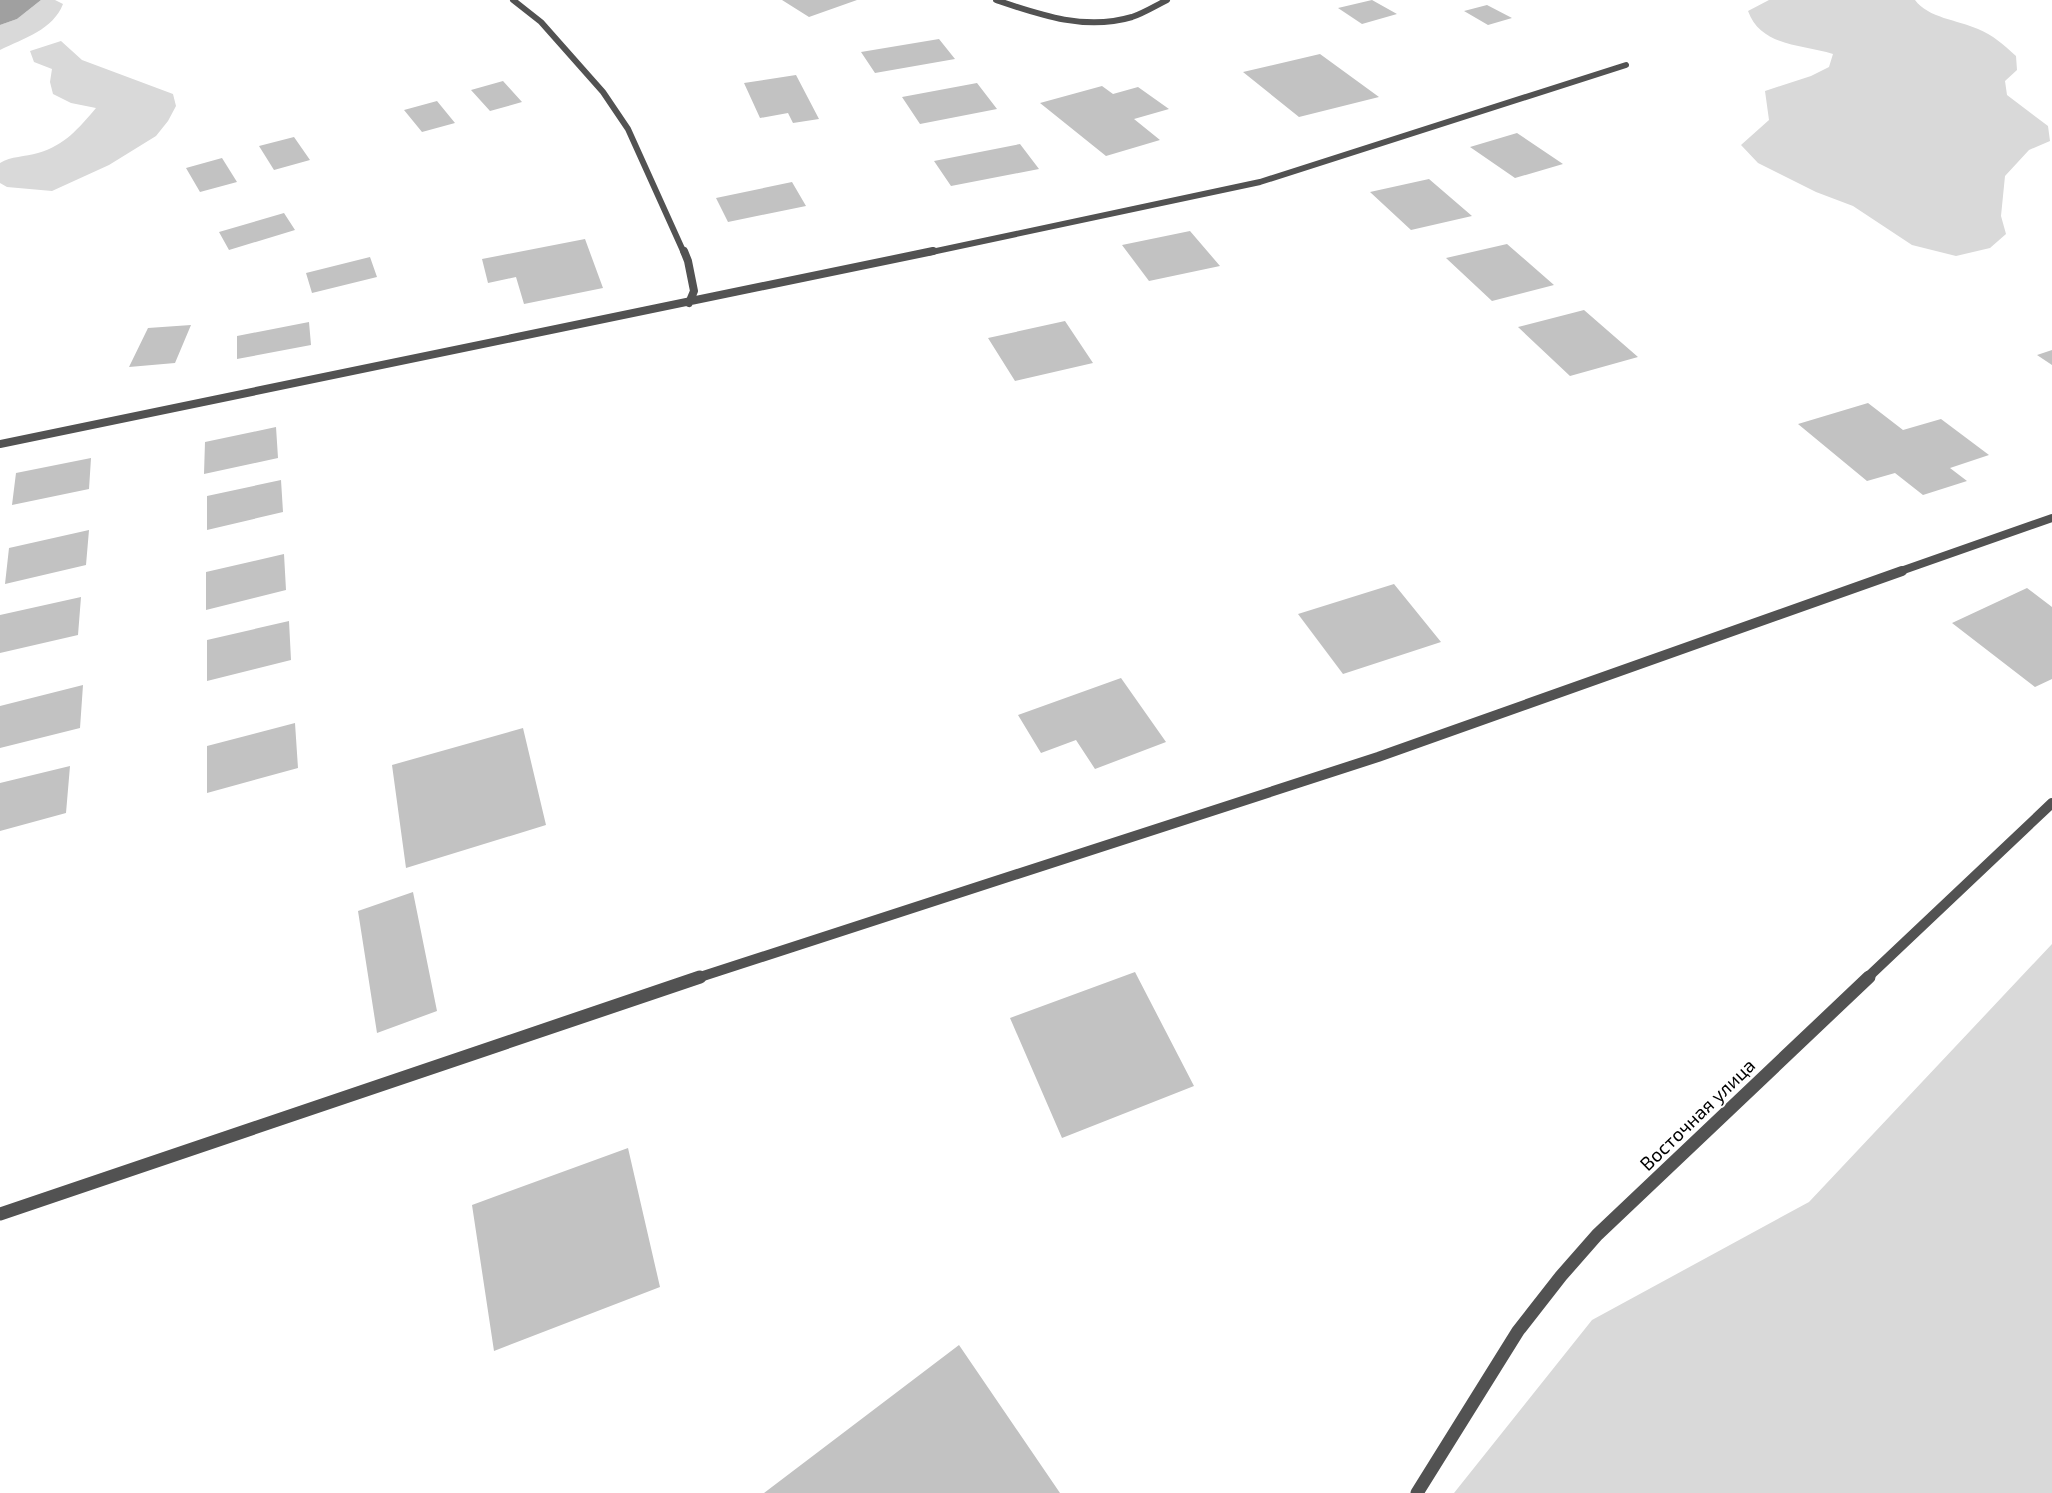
<svg xmlns="http://www.w3.org/2000/svg" width="2052" height="1493" font-family="'Exo 2',sans-serif">
	<style>
		.green { fill: #d9d9d9 }
		.water { fill: #a0a0a0 }
		.building { fill: #c2c2c2 }
		.lines { fill: none; stroke-linecap: round; stroke-linejoin: round }
		.service-far3 { stroke: #525252; stroke-width: 6 }
		.service-far2 { stroke: #525252; stroke-width: 8 }
		.service-far1 { stroke: #525252; stroke-width: 10 }
		.service { stroke: #525252; stroke-width: 13 }
		.minor-far1 { stroke: #525252; stroke-width: 10 }
		.minor { stroke: #525252; stroke-width: 13 }
		.labels { text-anchor: middle; dominant-baseline: central; stroke-width: 4; stroke-linejoin: round; paint-order: stroke }
		.near-street-label { font-size: 19px; fill: #000; stroke: #fff }
	</style>
	<rect width="100%" height="100%" fill="#fff"/>
	<!-- green -->
	<path class="green" d="M41 0H55L63 4C53 30 24 38 0 50V25L17 19Z
		M1769 0H1915C1928 18 1958 20 1978 29 1993 35 2004 45 2016 56L2017 70 2005 81 2007 95 2048 126 2050 141 2029 150 2005 176 2001 216 2006 234 1990 248 1956 256 1912 245 1853 206 1816 192 1758 163 1741 145 1769 120 1765 91 1811 76 1829 67 1833 54C1802 44 1761 47 1748 11Z
		M61 41 82 60 173 94 176 106 168 121 156 136 109 165 52 191 7 187 0 183V163C11 156 25 157 38 153 65 145 78 129 96 108L71 103 53 94 50 82 52 69 34 62 30 51Z
		M2052 944V1493H1454L1592 1320 1809 1202Z"/>
	<!-- water -->
	<path class="water" d="M0 0H41L17 19 0 25Z"/>
	<!-- building -->
	<path class="building" d="M782 0H857L809 17Z
		M1372 0 1397 14 1362 24 1338 8Z
		M1487 5 1512 18 1488 25 1464 11Z
		M939 39 955 59 875 73 861 52Z
		M1320 54 1379 97 1299 117 1243 72Z
		M796 75 819 119 793 123 788 113 760 118 744 83Z
		M503 81 522 102 490 111 471 90Z
		M977 83 997 109 920 124 902 97Z
		M1102 86 1113 94 1138 87 1169 109 1134 119 1160 140 1106 156 1040 103Z
		M437 101 455 123 422 132 404 110Z
		M1517 133 1563 164 1515 178 1470 147Z
		M294 137 310 160 274 170 259 146Z
		M1020 144 1039 169 951 186 934 161Z
		M222 158 237 182 200 192 186 168Z
		M1429 179 1472 216 1411 230 1370 192Z
		M792 182 806 206 728 222 716 198Z
		M284 213 295 230 229 250 219 232Z
		M1190 231 1220 266 1149 281 1122 245Z
		M585 239 603 288 524 304 516 277 488 283 482 259Z
		M1507 244 1554 285 1492 301 1446 258Z
		M370 257 377 277 312 293 306 273Z
		M1584 310 1638 357 1570 376 1518 327Z
		M1065 321 1093 363 1015 381 988 338Z
		M309 322 311 345 237 359V336Z
		M191 325 175 363 129 367 148 328Z
		M2052 350V365L2037 355Z
		M1868 403 1903 430 1941 419 1989 455 1950 468 1967 481 1923 495 1895 473 1867 481 1798 424Z
		M276 427 278 458 204 474 205 442Z
		M91 458 89 489 12 505 16 473Z
		M281 480 283 512 207 530V496Z
		M89 530 86 565 5 584 9 548Z
		M284 554 286 590 206 610V572Z
		M1394 584 1441 642 1343 674 1298 614Z
		M2027 588 2052 607V679L2035 687 1952 623Z
		M81 597 78 635 0 653V615Z
		M289 621 291 660 207 681V640Z
		M1121 678 1166 742 1095 769 1076 740 1041 753 1018 715Z
		M83 685 80 728 0 748V706Z
		M295 723 298 768 207 793V746Z
		M523 728 546 825 406 868 392 765Z
		M70 766 66 813 0 831V783Z
		M413 892 437 1011 377 1033 358 911Z
		M1135 972 1194 1086 1062 1138 1010 1018Z
		M628 1148 660 1287 494 1351 472 1205Z
		M959 1345 1060 1493H764Z"/>
	<g class="lines">
		<!-- service-far3 -->
		<path class="service-far3" d="M513 0 541 22 603 92 628 129 684 253
			M996 0C1040 15 1085 31 1132 17 1144 13 1155 6 1167 0
			M927 253 1260 182 1626 65"/>
		<!-- service-far2 -->
		<path class="service-far2" d="M684 251 688 261 694 291 689 303
			M0 444 933 251
			M1898 572 2052 518"/>
		<!-- service-far1 -->
		<path class="service-far1" d="M697 978 1378 757 1902 571"/>
		<!-- service -->
		<path class="service" d="M0 1214 700 977"/>
		<!-- minor-far1 -->
		<path class="minor-far1" d="M1867 978 2052 803"/>
		<!-- minor -->
		<path class="minor" d="M1417 1493 1518 1331 1561 1276 1597 1235 1869 977"/>
	</g>
	<g class="labels">
		<!-- near-street labels -->
		<g class="near-street-label">
			<text transform="translate(1697 1114) rotate(-44)">Восточная улица</text>
		</g>
	</g>
</svg>
